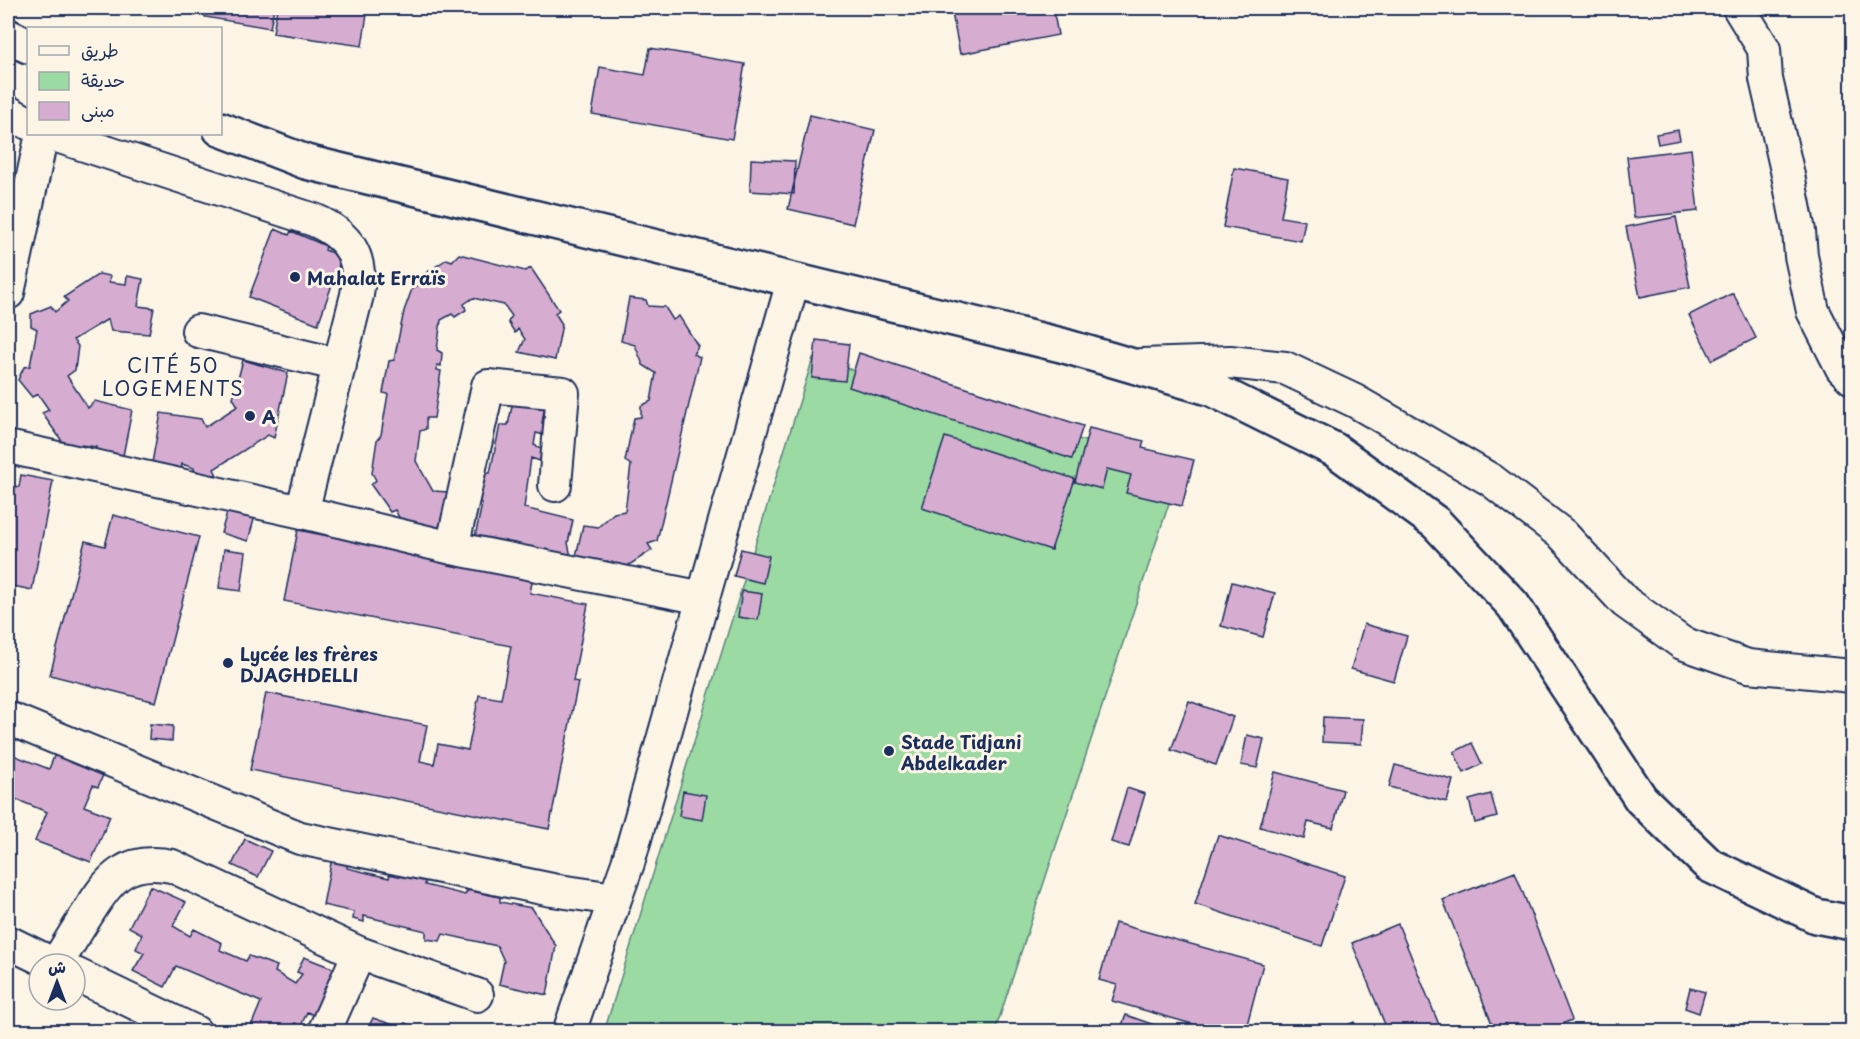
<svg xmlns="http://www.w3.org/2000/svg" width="1860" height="1039" font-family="'Playpen Sans','Playpen Sans Arabic',sans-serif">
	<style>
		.green { fill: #9bdaa3; stroke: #5b8480; stroke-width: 1.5 }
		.building { fill: #d7acd1; stroke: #1b2f5e; stroke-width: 1.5 }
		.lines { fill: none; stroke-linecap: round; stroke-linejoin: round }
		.street-casing { stroke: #1b2f5e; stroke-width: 36 }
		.primary-casing { stroke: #1b2f5e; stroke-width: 38 }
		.street { stroke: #fcf5e5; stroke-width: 32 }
		.primary { stroke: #fcf5e5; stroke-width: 33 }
		.poi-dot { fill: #1b2f5e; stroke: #fcf5e5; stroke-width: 2 }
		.labels { text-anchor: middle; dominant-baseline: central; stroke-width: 6; stroke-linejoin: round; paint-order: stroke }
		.poi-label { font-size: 18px; font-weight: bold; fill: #1b2f5e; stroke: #fcf5e5; text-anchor: start }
		.neighbourhood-label { font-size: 20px; letter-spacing: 1.5px; fill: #1b2f5e; stroke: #fcf5e5 }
	</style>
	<rect width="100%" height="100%" fill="#fcf5e5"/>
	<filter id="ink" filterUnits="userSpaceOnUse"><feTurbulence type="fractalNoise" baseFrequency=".0167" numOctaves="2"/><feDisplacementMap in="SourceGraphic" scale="12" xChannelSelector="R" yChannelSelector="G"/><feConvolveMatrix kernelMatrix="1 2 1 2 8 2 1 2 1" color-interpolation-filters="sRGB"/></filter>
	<g filter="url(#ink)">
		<!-- green -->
		<path class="green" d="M813 358 1180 470 995 1031 604 1032Z"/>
		<!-- building -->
		<path class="building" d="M207 8H274L270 28 205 17Z
			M277 8H368L362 46 273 33Z
			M951 8H1053L1058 35 960 54Z
			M650 48 745 64 732 139 592 114 600 67 645 75Z
			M810 115 875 130 853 224 788 209Z
			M1678 130 1680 140 1658 144 1656 134Z
			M1691 149 1698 211 1634 218 1627 157Z
			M751 159 795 161 794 194 750 191Z
			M1234 168 1288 178 1281 217 1305 221 1301 241 1223 227Z
			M1676 217 1690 287 1640 297 1626 227Z
			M275 229 289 235 291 231 326 246 325 250 342 257 318 324 249 297Z
			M459 254 525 271 531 268 559 310 555 313 562 324 555 360 519 352 525 339 518 329 515 333 508 322 512 316 504 305 473 298 464 304 466 310 455 317 452 314 441 320 437 350 442 353 441 366 437 365V370L441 371 434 418H426V429L420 431 416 461 433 491 448 492 439 529 401 521 395 510 390 512 371 485 376 480 372 473 377 440 381 435 388 394 383 393 389 361 394 360 404 311 412 289 423 282 420 277 447 259 452 261Z
			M99 274 110 276 109 282 126 284 127 276 143 279 138 306 154 308 149 334 111 331 108 319 73 340 78 346 75 370 67 376 88 408 95 401 132 410 122 461 95 453 96 447 81 445 79 451 62 447V441L42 413 49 410 38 394 32 397 18 380 24 367 30 366 37 329 31 326V314L51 306 55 312 68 301 64 297Z
			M1733 293 1756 338 1712 360 1689 315Z
			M629 298 646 300 648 306 665 307 673 320 679 316 698 346 693 354 700 357 657 541 648 544 652 550 623 569 574 565 583 525 598 527 614 513 625 511 631 465 625 461 634 418 641 417V406L651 401 656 373 643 365 635 345 621 341Z
			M816 340 849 344 845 381 812 378Z
			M859 353 1083 426 1072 459 849 387Z
			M243 360 288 373 274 438 268 435 214 469 217 475H194V468L182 464 181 470 152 463 161 413 201 419 205 427 238 406 233 398Z
			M514 397 545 404 542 423 549 426 548 436 536 433 534 445 543 449 540 461 531 458 524 508 573 520 568 543 573 566 474 542 482 504 479 501 484 473H490L500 425H508Z
			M1089 428 1144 441 1142 448 1194 460 1182 506 1126 493 1131 475 1107 469 1102 489 1075 482Z
			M945 437 1075 479 1051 550 922 508Z
			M21 475 53 481 32 590 8 585V485L19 487Z
			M228 509 255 516 248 541 221 533Z
			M113 515 199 537 156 702 50 675 85 541 105 546Z
			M298 530 533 577 530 593 588 604 573 681 578 682 549 829 250 770 266 693 427 725 420 761 434 764 438 744 468 750 479 695 501 699 511 646 284 601Z
			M224 549 246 552 241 591 219 588Z
			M741 549 769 556 763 583 734 576Z
			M1232 582 1275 593 1263 637 1221 626Z
			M742 591 762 594 758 620 738 617Z
			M1364 624 1407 636 1394 681 1351 669Z
			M1189 701 1233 717 1216 765 1171 750Z
			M1323 717 1363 719 1361 744 1322 742Z
			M150 724 173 726 172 741 149 739Z
			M1247 735 1264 739 1257 768 1241 765Z
			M1472 743 1482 764 1464 773 1454 752Z
			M57 749 106 768 98 787 93 785 84 806 110 816 91 862 35 841 47 812 8 796V753L49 769Z
			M1395 765 1453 780 1447 802 1389 787Z
			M1275 772 1343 790 1333 828 1308 822 1304 839 1260 827Z
			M1127 788 1145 794 1129 847 1111 842Z
			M683 791 706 795 702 820 679 816Z
			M1491 794 1497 817 1475 823 1469 800Z
			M1218 835 1345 876 1322 946 1195 904Z
			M245 839 271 851 258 877 232 865Z
			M332 858 347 862V868L389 878 390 873 425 880V885L465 895 468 890 500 897V902L532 908 556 946 547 995 499 984 504 961 497 946 443 934 440 941 426 939V931L364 916V922L353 919 354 912 323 905Z
			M1515 872 1572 1020 1542 1032H1509L1506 1024 1494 1029 1443 900Z
			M150 886 186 902 173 926 190 936 194 929 222 943 220 950 246 961 249 956 277 966 275 972 295 984 302 974 297 972 304 957 342 972 320 1018 307 1012 301 1026 295 1023 290 1032H251L249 1031 261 1002 176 966 165 987 133 971 144 953 136 949 142 934 129 927Z
			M1115 923 1263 964 1245 1032H1220L1112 1001 1117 985 1099 980Z
			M1398 924 1442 1032H1388L1352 943Z
			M1690 988 1705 992 1699 1013 1685 1008Z
			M1126 1015 1174 1032 1120 1030Z
			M373 1018 402 1028 405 1023 419 1029V1032H366Z
			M1354 1022 1359 1032H1334Z"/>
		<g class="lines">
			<!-- street casing -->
			<g class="street-casing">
				<path id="street" d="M1739 8 1764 49 1766 79 1788 175 1799 231 1801 256 1813 311 1842 368 1852 378
					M8 112 28 123
					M51 134 314 220C349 235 363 257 357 295L302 512
					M8 293 42 134
					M198 331 340 365
					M1141 365 1230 362 1285 368 1355 401 1491 480 1563 535 1625 602 1682 643 1748 666 1852 676
					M8 447 302 512 452 548 703 598
					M452 548 488 386 563 393 555 485
					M8 718 300 838 552 890 615 899 628 863 793 281
					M8 942 53 964
					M56 964C67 947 77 930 88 913 110 877 127 857 172 866L359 953 477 995
					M75 974 195 1032
					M324 1032 359 953
					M569 1032 615 899"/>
			</g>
			<!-- primary casing -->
			<g class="primary-casing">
				<path id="primary" d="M8 36 28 46
					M220 129 306 162 1061 345 1212 389 1335 450 1436 523 1513 605 1641 799 1709 865 1816 916 1852 923"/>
			</g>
			<!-- street -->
			<use href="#street" class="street"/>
			<!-- primary -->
			<use href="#primary" class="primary"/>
		</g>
	</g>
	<!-- markers -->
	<g class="poi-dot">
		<circle cx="295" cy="277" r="6"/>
		<circle cx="250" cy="416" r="6"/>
		<circle cx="228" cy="663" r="6"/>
		<circle cx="889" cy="751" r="6"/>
	</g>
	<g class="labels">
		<!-- poi labels -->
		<g class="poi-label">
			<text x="307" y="277">Mahalat Erraïs</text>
			<text x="262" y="416">A</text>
			<text x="240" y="653">Lycée les frères<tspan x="240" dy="21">DJAGHDELLI</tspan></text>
			<text x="901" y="741">Stade Tidjani<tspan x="901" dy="21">Abdelkader</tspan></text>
		</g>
		<!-- neighbourhood labels -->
		<g class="neighbourhood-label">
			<text x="173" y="365">CITÉ 50<tspan x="173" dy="23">LOGEMENTS</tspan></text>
		</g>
	</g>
	<!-- margin -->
	<rect width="1860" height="1039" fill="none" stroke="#fcf5e5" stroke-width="30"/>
	<rect x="15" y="15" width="1830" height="1009" fill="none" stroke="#1b2f5e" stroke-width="2" filter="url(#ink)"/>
	<!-- legend -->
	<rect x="27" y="27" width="195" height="108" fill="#fcf5e5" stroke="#a2a6af" stroke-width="1.5"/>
	<rect x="39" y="46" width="30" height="9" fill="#fcf5e5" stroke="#a2a6af" stroke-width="1.5"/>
	<text x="81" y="57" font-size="18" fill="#1b2f5e">طريق</text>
	<rect x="39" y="72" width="30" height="18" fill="#9bdaa3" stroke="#a2a6af" stroke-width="1.5"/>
	<text x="81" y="87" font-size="18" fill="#1b2f5e">حديقة</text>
	<rect x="39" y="102" width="30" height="18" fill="#d7acd1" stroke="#a2a6af" stroke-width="1.5"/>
	<text x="81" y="117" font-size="18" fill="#1b2f5e">مبنى</text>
	<!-- north arrow -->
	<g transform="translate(57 982)"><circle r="28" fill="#fcf5e5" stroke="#a2a6af" stroke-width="1.5"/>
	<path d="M0-4.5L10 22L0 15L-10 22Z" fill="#1b2f5e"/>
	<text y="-9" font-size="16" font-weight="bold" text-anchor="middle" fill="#1b2f5e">ش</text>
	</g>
</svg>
